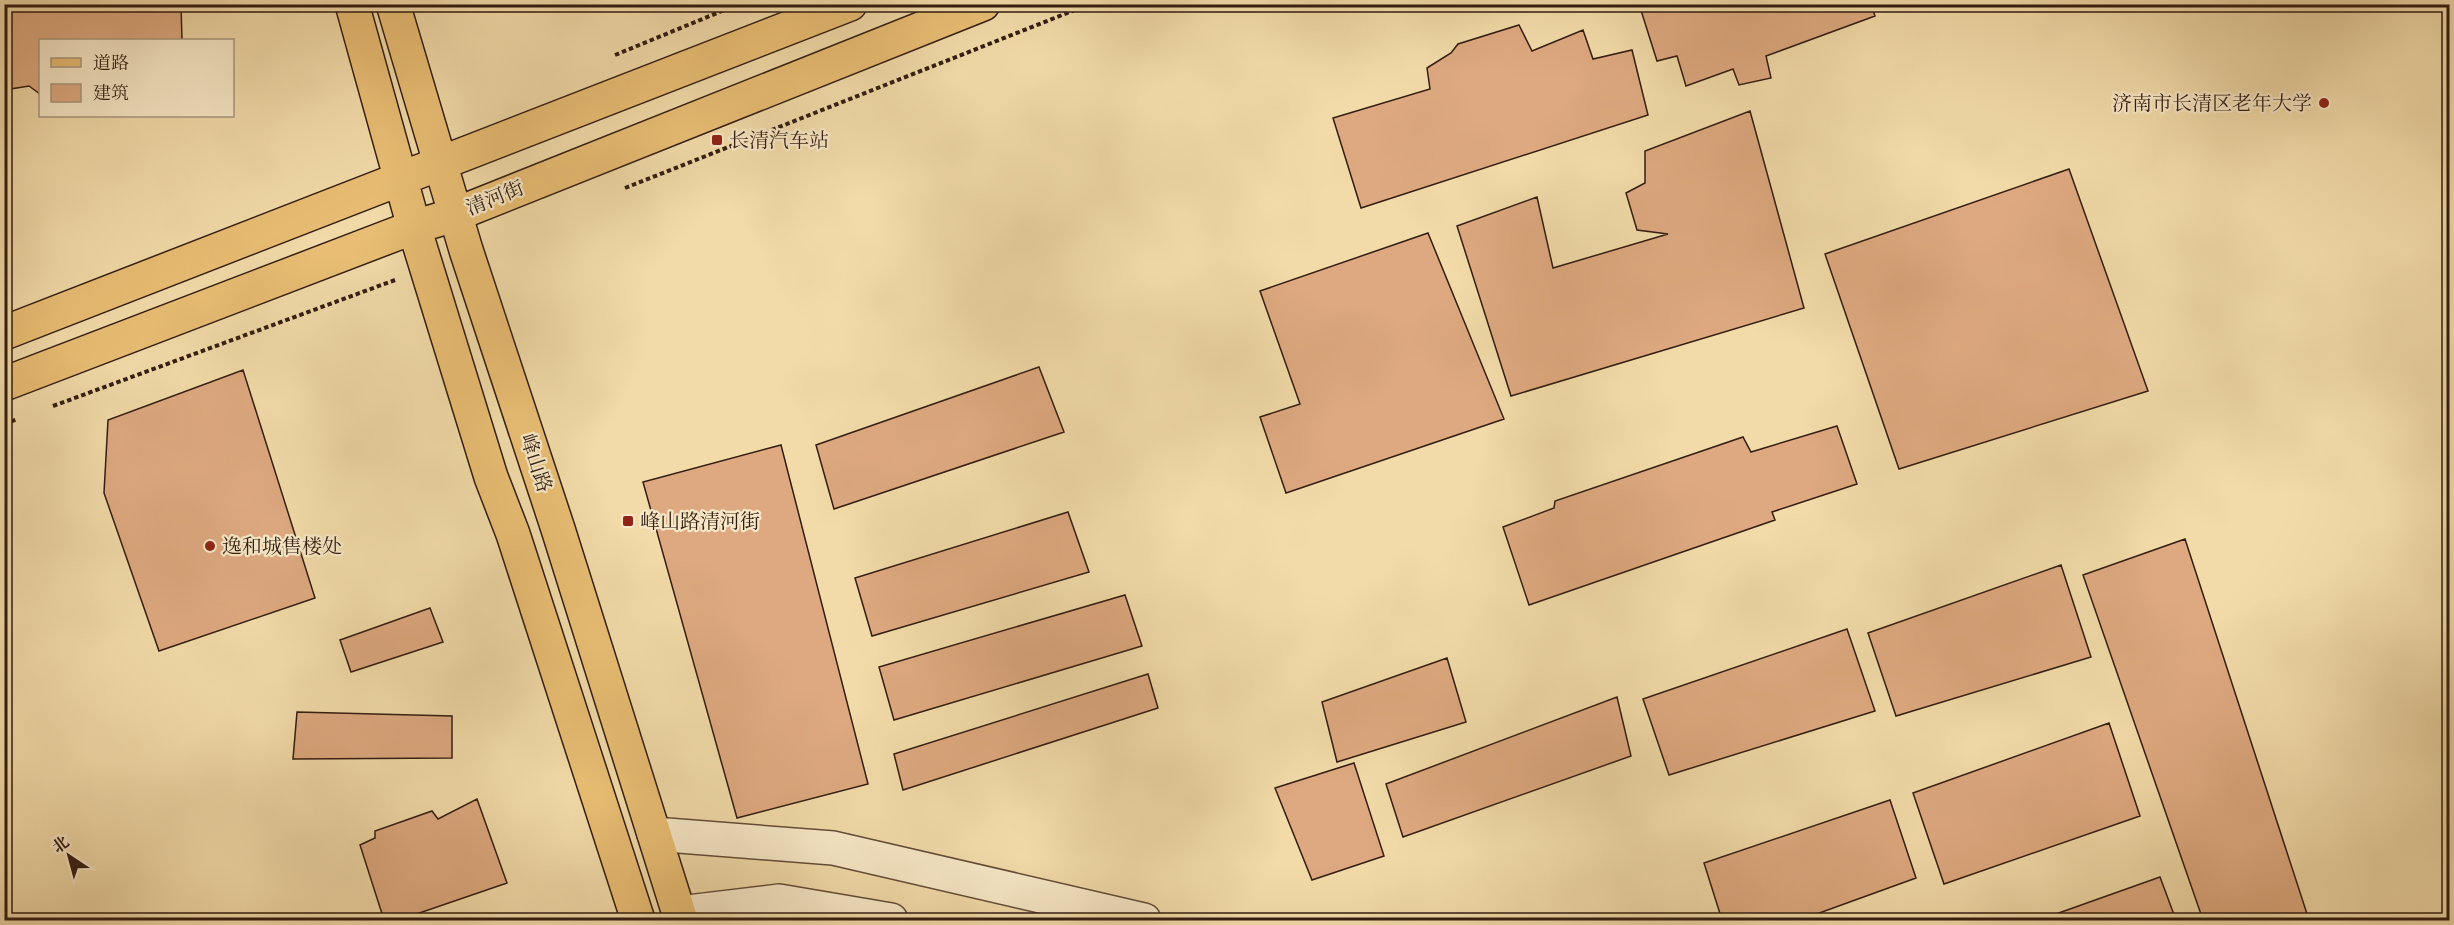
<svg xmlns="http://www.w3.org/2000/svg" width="2454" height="925" font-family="'IM FELL French Canon','Noto Serif SC',serif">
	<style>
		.building { fill: #dea980; stroke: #321d11; stroke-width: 1.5 }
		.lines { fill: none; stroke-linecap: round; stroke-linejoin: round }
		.minor-casing { stroke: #624c37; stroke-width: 36 }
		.major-casing { stroke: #321d11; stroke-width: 36 }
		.path { stroke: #321d11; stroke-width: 4; stroke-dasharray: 4.5 3; stroke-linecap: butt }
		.minor { stroke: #f7e8c7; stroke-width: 33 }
		.major { stroke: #e9be74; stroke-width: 33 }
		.poi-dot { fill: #8f2418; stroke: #f7e8c7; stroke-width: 2 }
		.labels { text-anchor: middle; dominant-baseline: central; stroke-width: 4.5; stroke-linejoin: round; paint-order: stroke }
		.poi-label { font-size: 20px; fill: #321d11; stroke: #f7e8c7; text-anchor: start }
		.street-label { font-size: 20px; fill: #321d11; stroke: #f7e8c7 }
	</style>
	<rect width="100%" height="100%" fill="#f2dba9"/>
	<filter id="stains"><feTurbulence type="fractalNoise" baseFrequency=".00333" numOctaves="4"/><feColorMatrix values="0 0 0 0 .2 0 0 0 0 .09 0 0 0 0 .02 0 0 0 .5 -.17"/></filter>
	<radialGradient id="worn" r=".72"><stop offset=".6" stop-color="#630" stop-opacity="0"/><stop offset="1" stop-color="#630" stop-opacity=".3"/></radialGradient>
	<!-- building -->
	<path class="building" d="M4 4H181L182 40H40V94L29 86 4 90Z
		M1639 4H1871L1875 16 1766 56 1771 78 1739 85 1733 69 1686 86 1677 56 1657 61Z
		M1519 25 1532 51 1583 30 1593 59 1632 50 1648 115 1361 208 1333 118 1430 89 1427 68 1451 53 1458 44Z
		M1750 111 1804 308 1511 396 1457 226 1537 197 1553 268 1668 234 1637 230 1626 193 1645 183V151Z
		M2069 169 2148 391 1899 469 1825 254Z
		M1428 233 1504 419 1286 493 1260 417 1300 404 1260 291Z
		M1039 367 1064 432 834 509 816 445Z
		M243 370 315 598 159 651 104 493 108 420Z
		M1837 426 1857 484 1772 512 1775 520 1529 605 1503 527 1554 508 1555 501 1743 437 1751 452Z
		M781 445 868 784 737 818 643 482Z
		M1068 512 1089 572 872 636 855 578Z
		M2185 539 2309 920H2203L2083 575Z
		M2061 565 2091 657 1896 716 1868 633Z
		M1125 595 1142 646 894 720 879 667Z
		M430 608 443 642 351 672 340 640Z
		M1847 629 1875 711 1669 775 1643 699Z
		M1447 658 1466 722 1337 762 1322 702Z
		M1148 674 1158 708 903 790 894 754Z
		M1617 697 1631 756 1403 837 1386 784Z
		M297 712 452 716V758L293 759Z
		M2109 723 2140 816 1944 884 1913 793Z
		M1354 763 1384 856 1312 880 1275 788Z
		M477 799 507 883 399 920H384L360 845 375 838V831L432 811 438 819Z
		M1890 800 1916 878 1800 920H1722L1704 863Z
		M2160 877 2176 920H2039Z"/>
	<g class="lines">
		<!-- minor casing -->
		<g class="minor-casing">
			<path id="minor" d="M654 834 833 848 1144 920
				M679 913 779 901 891 920"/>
		</g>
		<!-- major casing -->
		<g class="major-casing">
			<path id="major" d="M352 4 414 227 491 477 513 534 638 920
				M393 4 466 250 558 529 681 920
				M4 333 850 4
				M4 384 414 227 454 215 983 4"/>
		</g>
		<!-- path -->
		<path class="path" d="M615 55 739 4
			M625 188 1090 4
			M53 406 395 280
			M4 424 18 419"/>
		<!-- minor -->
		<use href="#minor" class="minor"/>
		<!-- major -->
		<use href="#major" class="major"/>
	</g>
	<!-- markers -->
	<g class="poi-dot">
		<circle cx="2324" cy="103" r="6"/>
		<rect x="711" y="134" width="12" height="12" rx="3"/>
		<rect x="622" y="515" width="12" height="12" rx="3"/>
		<circle cx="210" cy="546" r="6"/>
	</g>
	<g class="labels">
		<!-- poi labels -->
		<g class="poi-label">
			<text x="2312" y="103" text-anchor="end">济南市长清区老年大学</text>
			<text x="729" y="140">长清汽车站</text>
			<text x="640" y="521">峰山路清河街</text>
			<text x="222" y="546">逸和城售楼处</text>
		</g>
		<!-- street labels -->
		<g class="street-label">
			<text transform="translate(495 198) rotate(-22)">清河街</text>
			<text transform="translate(536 463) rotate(72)">峰山路</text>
		</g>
	</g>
	<!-- margin -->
	<rect width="2454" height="925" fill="none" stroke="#f2dba9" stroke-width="24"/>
	<rect x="6" y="6" width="2442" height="913" fill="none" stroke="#321d11" stroke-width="3"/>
	<rect x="12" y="12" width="2430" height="901" fill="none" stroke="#321d11" stroke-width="1.5"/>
	<!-- legend -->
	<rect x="39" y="39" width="195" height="78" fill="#f7e8c7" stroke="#a8977e" stroke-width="1.5"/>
	<rect x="51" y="58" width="30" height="9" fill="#e9be74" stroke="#a8977e" stroke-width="1.5"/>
	<text x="93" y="69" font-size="18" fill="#321d11">道路</text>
	<rect x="51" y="84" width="30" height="18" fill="#dea980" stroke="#a8977e" stroke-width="1.5"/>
	<text x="93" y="99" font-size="18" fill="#321d11">建筑</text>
	<!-- north arrow -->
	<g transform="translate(69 856) rotate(324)" stroke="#f7e8c7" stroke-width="4.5" paint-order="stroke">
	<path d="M0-4.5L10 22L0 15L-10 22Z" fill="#321d11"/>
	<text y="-9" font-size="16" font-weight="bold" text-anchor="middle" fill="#321d11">北</text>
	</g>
	<rect width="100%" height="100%" filter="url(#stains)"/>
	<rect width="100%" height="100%" fill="url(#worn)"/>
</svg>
